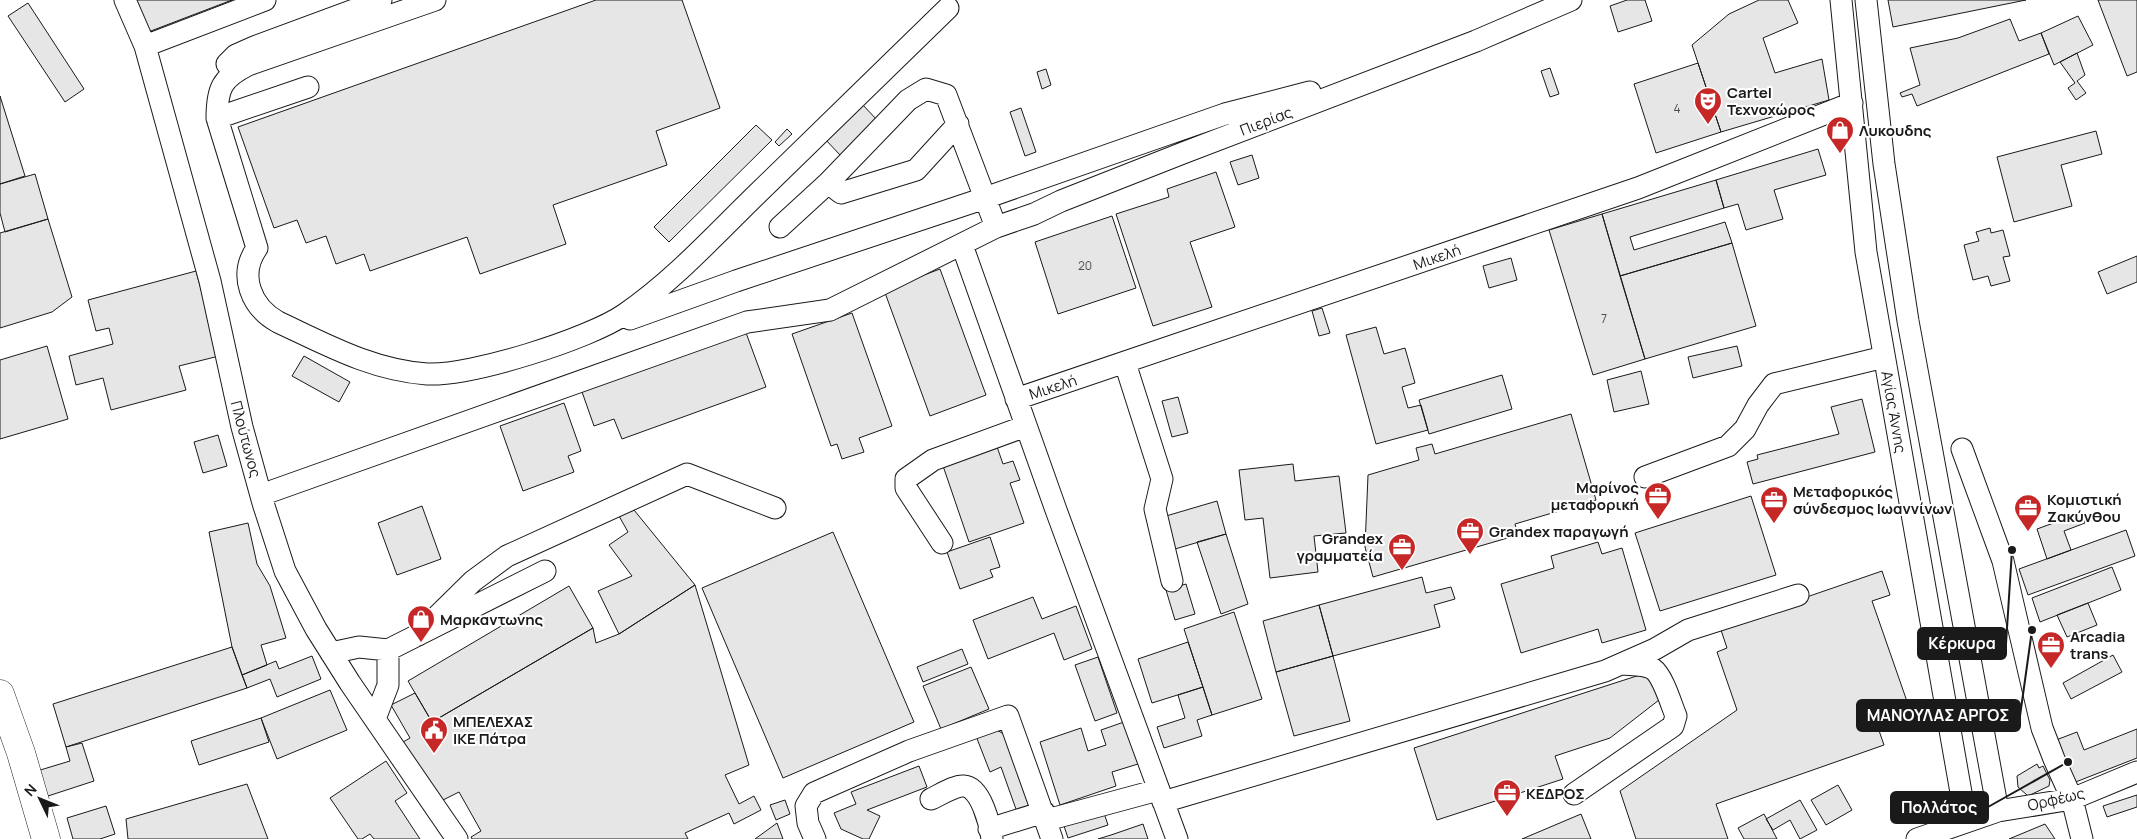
<svg xmlns="http://www.w3.org/2000/svg" width="2137" height="839" font-family="Manrope,sans-serif">
	<style>
		.building { fill: #e6e6e6; stroke: #1a1a1a }
		.lines { fill: none; stroke-linecap: round; stroke-linejoin: round }
		.minor-casing { stroke: #1a1a1a; stroke-width: 23 }
		.major-casing { stroke: #1a1a1a; stroke-width: 29 }
		.minor { stroke: #fff; stroke-width: 21 }
		.major { stroke: #fff; stroke-width: 28 }
		.labels { text-anchor: middle; dominant-baseline: central; stroke-width: 4; stroke-linejoin: round; paint-order: stroke }
		.number-label { font-size: 12px; fill: #4d4d4d }
		.poi-label { font-size: 15px; font-weight: bold; fill: #1a1a1a; stroke: #fff; text-anchor: start }
		.street-label { font-size: 15px; fill: #1a1a1a; stroke: #fff }
		.leader { fill: none; stroke: #1a1a1a; stroke-width: 2 }
		.callout-dot { fill: #1a1a1a; stroke: #fff; stroke-width: 2 }
		.callout { fill: #1a1a1a; stroke: #1a1a1a; stroke-width: 2 }
		.callout-label { font-size: 16px; text-anchor: middle; font-weight: bold; fill: #fff }
	</style>
	<rect width="100%" height="100%" fill="#fff"/>
	<!-- building -->
	<path class="building" d="M130 0H232L143 34Z
		M596 0H682L720 108 656 131 667 165 553 205 566 244 480 274 467 237 370 271 364 254 336 264 326 236 306 243 297 220 274 228 238 127Z
		M1627 0H1645L1652 21 1618 32 1610 6Z
		M1759 0H1788L1798 23 1763 38 1775 73 1822 59 1829 100 1721 132 1692 45 1729 14Z
		M1888 0H2026L1893 27Z
		M2098 0H2137V72L2127 76Z
		M28 3 84 89 65 102 8 16Z
		M2078 16 2093 45 2054 65 2041 33Z
		M2010 19 2019 41 2041 33 2049 54 1917 106 1912 94 1902 97 1900 93 1920 85 1910 48 1958 38Z
		M2077 53 2085 75 2077 81 2086 93 2076 100 2068 88 2075 83 2060 62Z
		M1698 63 1721 132 1656 153 1634 84Z
		M1550 68 1559 94 1550 97 1541 71Z
		M1046 69 1051 85 1042 89 1037 72Z
		M0 96 25 176 0 184Z
		M861 103 878 121 841 156 824 138Z
		M1021 108 1036 152 1025 156 1010 112Z
		M756 125 772 140 669 242 654 227Z
		M787 129 792 134 779 146 775 142Z
		M2096 131 2102 154 2061 165 2072 206 2014 222 1997 157Z
		M1818 149 1826 175 1774 190 1783 219 1746 230 1738 204 1724 208 1716 180Z
		M1252 155 1259 178 1238 185 1230 162Z
		M1216 172 1235 227 1190 242 1212 307 1153 326 1116 214 1169 197 1167 189Z
		M35 174 48 219 5 232 0 213V184Z
		M1716 180 1724 208 1630 237 1634 250 1725 222 1732 243 1620 276 1602 214Z
		M1602 214 1645 359 1593 375 1549 230Z
		M1112 216 1136 288 1058 314 1035 242Z
		M48 219 72 297 52 312 0 328V233Z
		M1990 228 1991 233 2003 230 2010 256 2003 257 2010 281 1991 286 1988 276 1973 280 1964 245 1979 241 1976 232Z
		M1732 243 1756 326 1645 359 1620 276Z
		M2137 256V282L2107 294 2098 272Z
		M1511 258 1517 280 1489 288 1483 266Z
		M940 269 986 395 930 416 884 290Z
		M196 271 219 356 179 366 186 390 111 410 103 378 76 385 69 356 113 344 109 328 96 331 88 300Z
		M1322 308 1330 333 1319 336 1312 311Z
		M852 313 892 426 859 438 864 452 842 459 837 444 831 446 792 334Z
		M1376 327 1384 354 1405 348 1415 383 1402 387 1408 408 1421 405 1428 430 1376 444 1346 335Z
		M745 330 766 387 622 439 614 419 594 426 581 389Z
		M47 346 68 419 0 439V360Z
		M1737 346 1742 366 1693 378 1688 357Z
		M304 356 350 382 339 402 292 376Z
		M1641 371 1649 404 1614 412 1607 380Z
		M1502 375 1512 409 1429 434 1419 400Z
		M1178 397 1188 433 1172 437 1162 401Z
		M1862 399 1875 452 1753 484 1747 462 1758 459 1757 455 1839 434 1831 407Z
		M564 403 581 451 568 456 574 472 523 491 500 426Z
		M1571 414 1596 500 1515 524 1518 535 1373 577 1365 547 1368 475 1419 460 1416 448 1432 444 1435 454Z
		M218 435 227 466 203 473 194 442Z
		M995 441 1003 464 1013 461 1020 480 1010 483 1024 523 969 542 941 460Z
		M1293 464 1295 481 1339 476 1346 533 1314 536 1318 572 1270 578 1263 518 1245 520 1239 470Z
		M1751 496 1776 575 1660 611 1635 533Z
		M1217 501 1226 534 1175 549 1166 516Z
		M422 506 441 559 397 575 378 523Z
		M634 510 695 585 619 634 598 591 632 576 609 545 628 532 619 516Z
		M2081 513 2085 523 2064 531 2071 550 2047 559 2037 529Z
		M248 523 257 564 270 586 286 638 261 645 267 665 242 675 232 647 209 532Z
		M2126 530 2135 556 2028 595 2019 569Z
		M833 532 914 722 783 778 702 588Z
		M1226 534 1248 604 1221 614 1197 542Z
		M990 537 1000 567 990 570 993 577 960 589 947 552Z
		M1598 542 1602 554 1622 548 1646 630 1602 643 1598 629 1521 653 1501 584 1554 568 1551 556Z
		M2112 567 2121 590 2040 622 2032 598Z
		M1882 571 1890 595 1872 601 1910 710 1876 722 1884 745 1716 804 1728 839H1636L1620 791 1737 710 1717 652 1727 648 1720 627Z
		M1422 577 1426 593 1451 587 1455 599 1434 605 1440 627 1333 656 1319 605Z
		M1186 584 1195 614 1175 620 1166 590Z
		M695 585 749 765 725 775 739 804 754 796 761 810 734 824 729 813 685 833 688 839H472L471 837 481 831 459 792 441 801 398 745 410 738 391 705 415 693 432 722 593 628 596 643 619 634Z
		M569 586 593 628 432 722 408 681Z
		M1033 597 1042 619 1076 606 1092 649 1064 660 1054 633 988 659 973 620Z
		M2088 603 2097 625 2067 637 2057 615Z
		M1319 605 1333 656 1276 672 1263 621Z
		M1234 612 1262 699 1212 715 1184 629Z
		M1188 642 1203 687 1152 703 1138 659Z
		M232 647 247 688 66 747 53 704Z
		M962 649 968 664 923 682 917 667Z
		M2113 655 2122 672 2071 699 2063 683Z
		M312 656 321 679 277 697 270 679 247 688 242 675 276 661 279 669Z
		M1333 656 1350 721 1294 736 1276 672Z
		M1098 657 1117 713 1095 721 1075 665Z
		M971 667 989 709 941 729 923 686Z
		M1649 672 1659 700 1610 738 1555 756 1563 779 1437 820 1414 748Z
		M1203 687 1212 715 1197 720 1202 736 1164 748 1157 727 1185 718 1178 695Z
		M330 690 347 730 277 759 261 718Z
		M261 718 269 742 199 765 191 741Z
		M1124 722 1138 764 1112 772 1116 786 1060 805 1040 742 1081 728 1088 751 1106 745 1101 730Z
		M995 729 1009 737 1034 805 1017 812 1001 767 990 772 976 736Z
		M2137 729V758L2073 783 2056 740 2077 732 2084 750Z
		M82 743 94 781 45 797 37 771 70 761 66 747Z
		M386 761 407 793 395 801 420 839H374L370 834 362 839H358L330 798Z
		M2037 764 2039 768 2043 766 2050 780 2049 786 2028 796 2018 787 2017 776Z
		M919 766 927 787 867 810 880 816 869 839H863L841 829 834 813 856 804 851 792Z
		M247 784 268 839H128L126 819Z
		M1838 785 1852 810 1826 825 1811 800Z
		M2137 795V807L2107 817 2103 806Z
		M785 800 790 814 776 820 770 805Z
		M1800 800 1817 830 1800 839 1790 820 1773 830 1766 819Z
		M106 806 115 834 100 839H73L67 818Z
		M1103 810 1108 825 1068 838 1063 823Z
		M1581 814 1591 839H1522Z
		M1764 814 1777 839H1744L1738 828Z
		M777 823 783 839H755Z
		M1143 824 1148 839H1098L1111 835Z
		M2045 824 2055 839H2009Z"/>
	<g class="lines">
		<!-- minor casing -->
		<g class="minor-casing">
			<path id="minor" d="M125 0 145 46 210 281 242 427 263 503 285 571 316 629 350 683 457 839
				M1841 0 1866 252 1966 821
				M1866 0 1884 164 1908 321 1998 811
				M145 46 265 0
				M227 64 236 55 254 47 381 0
				M308 87 217 118 257 248C238 275 251 307 278 322 327 345 372 370 427 374 471 376 589 339 625 314 673 281 713 237 755 196 819 133 884 71 948 8
				M217 118C217 88 222 78 248 65L435 0
				M828 183 841 193 916 170 958 124
				M780 227 828 183 908 100 926 89 946 95 996 227
				M962 245 1056 510 1177 839
				M630 319 736 281 985 198 1225 114 1310 92
				M1125 363 1162 479 1155 509 1172 581
				M1016 399 1638 188 1852 103
				M1962 449 2003 561 2042 728 2054 759 2072 799 2082 839
				M1645 477 1728 446 1745 429 1758 405 1774 384 1884 357
				M261 495 747 322 830 310 996 227 1034 214 1061 201 1183 153 1476 41 1571 0
				M942 543 906 488V479L933 460 1026 426
				M418 635 473 581 507 556 687 474 775 508
				M331 653 359 647 388 650 545 571
				M375 719 388 685V650
				M1574 794 1673 726 1676 716C1671 704 1663 676 1653 669 1644 664 1632 665 1622 664
				M931 799C940 795 955 785 964 786 981 787 990 825 992 839
				M1163 802 1605 671 1655 649 1688 630 1798 595
				M1047 820 1158 790
				M989 829 1044 812
				M815 839 808 823 806 806 814 793 909 751 1008 716 1052 839
				M1917 839 1998 811 2072 799 2137 772"/>
		</g>
		<!-- major casing -->
		<g class="major-casing">
			<path id="major" d="M0 694 21 753 46 839"/>
		</g>
		<!-- minor -->
		<use href="#minor" class="minor"/>
		<!-- major -->
		<use href="#major" class="major"/>
	</g>
	<!-- icons -->
	<defs>
		<g id="theatre-pin" transform="scale(1.4375)"><path d="M0 17L-7.5 6A9.5 9.5 0 1 1 7.5 6Z" fill="#c62828" stroke="#fff"/><path d="M-5-5.5Q0-4 5-5.5V0Q5 5 0 6Q-5 5-5 0ZM-3.3-2.5H-1v1.5H-3.3ZM1-2.5H3.3v1.5H1ZM-2.8 1Q0 5.5 2.8 1Z" fill="#fff"/></g>
		<g id="shop-pin" transform="scale(1.4375)"><path d="M0 17L-7.5 6A9.5 9.5 0 1 1 7.5 6Z" fill="#c62828" stroke="#fff"/><path d="M-5-2.5h2.3a2.7 3.5 0 0 1 5.4 0H5L5.5 6h-11ZM-1.5-2.5h3a1.5 2.3 0 0 0-3 0Z" fill="#fff"/></g>
		<g id="office-pin" transform="scale(1.4375)"><path d="M0 17L-7.5 6A9.5 9.5 0 1 1 7.5 6Z" fill="#c62828" stroke="#fff"/><path d="M-6-3h4V-5.5h4V-3h4V5H-6ZM-1-4.5V-3h2v-1.5ZM-6 0V1H6V0Z" fill="#fff"/></g>
		<g id="civic-pin" transform="scale(1.4375)"><path d="M0 17L-7.5 6A9.5 9.5 0 1 1 7.5 6Z" fill="#c62828" stroke="#fff"/><path d="M-.6-6.5H3V-4.5H.6V-3L4-1V1h2V6H-6V1h2V-1L-.6-3ZM-1.2 2.5V6h2.4V2.5Z" fill="#fff"/></g>
	</defs>
	<g fill-rule="evenodd">
		<use href="#theatre-pin" x="1708" y="101"/>
		<use href="#shop-pin" x="1840" y="130"/>
		<use href="#office-pin" x="1658" y="496"/>
		<use href="#office-pin" x="1774" y="500"/>
		<use href="#office-pin" x="2028" y="508"/>
		<use href="#office-pin" x="1470" y="531"/>
		<use href="#office-pin" x="1402" y="547"/>
		<use href="#shop-pin" x="421" y="619"/>
		<use href="#office-pin" x="2051" y="645"/>
		<use href="#civic-pin" x="434" y="730"/>
		<use href="#office-pin" x="1507" y="793"/>
	</g>
	<g class="labels">
		<!-- number labels -->
		<g class="number-label">
			<text x="1677" y="108">4</text>
			<text x="1085" y="265">20</text>
			<text x="1604" y="318">7</text>
		</g>
		<!-- poi labels -->
		<g class="poi-label">
			<text x="1727" y="92">Cartel<tspan x="1727" dy="17">Τεχνοχώρος</tspan></text>
			<text x="1859" y="130">Λυκουδης</text>
			<text x="1639" y="487" text-anchor="end">Μαρίνος<tspan x="1639" dy="17">μεταφορική</tspan></text>
			<text x="1793" y="491">Μεταφορικός<tspan x="1793" dy="17">σύνδεσμος Ιωαννίνων</tspan></text>
			<text x="2047" y="499">Κομιστική<tspan x="2047" dy="17">Ζακύνθου</tspan></text>
			<text x="1489" y="531">Grandex παραγωγή</text>
			<text x="1383" y="538" text-anchor="end">Grandex<tspan x="1383" dy="17">γραμματεία</tspan></text>
			<text x="440" y="619">Μαρκαντωνης</text>
			<text x="2070" y="636">Arcadia<tspan x="2070" dy="17">trans</tspan></text>
			<text x="453" y="721">ΜΠΕΛΕΧΑΣ<tspan x="453" dy="17">ΙΚΕ Πάτρα</tspan></text>
			<text x="1526" y="793">ΚΕΔΡΟΣ</text>
		</g>
		<!-- street labels -->
		<g class="street-label">
			<text transform="translate(1266 121) rotate(-21)">Πιερίας</text>
			<text transform="translate(1437 257) rotate(-19)">Μικελή</text>
			<text transform="translate(1053 387) rotate(-18)">Μικελή</text>
			<text transform="translate(1894 412) rotate(80)">Αγίας Άννης</text>
			<text transform="translate(246 439) rotate(75)">Πλούτωνος</text>
			<text transform="translate(2056 799) rotate(-13)">Ορφέως</text>
		</g>
	</g>
	<!-- callouts -->
	<path class="leader" d="M2012 550L2006 644M2032 630L2020 716M2068 762L1988 807"/>
	<g class="callout-dot">
		<circle cx="2012" cy="550" r="5"/>
		<circle cx="2032" cy="630" r="5"/>
		<circle cx="2068" cy="762" r="5"/>
	</g>
	<g class="callout">
		<rect x="1918" y="628" width="88" height="31" rx="5"/>
		<rect x="1857" y="700" width="163" height="31" rx="5"/>
		<rect x="1891" y="792" width="97" height="31" rx="5"/>
	</g>
	<g class="callout-label">
		<text x="1962" y="649">Κέρκυρα</text>
		<text x="1938" y="721">ΜΑΝΟΥΛΑΣ ΑΡΓΟΣ</text>
		<text x="1939" y="813">Πολλάτος</text>
	</g>
	<!-- north arrow -->
	<g transform="translate(40 799) rotate(313)" stroke="#ffffff" stroke-width="4" paint-order="stroke">
	<path d="M0-4L9 19L0 12L-9 19Z" fill="#1a1a1a"/>
	<text y="-8" font-size="14" font-weight="bold" text-anchor="middle" fill="#1a1a1a">N</text>
	</g>
</svg>
